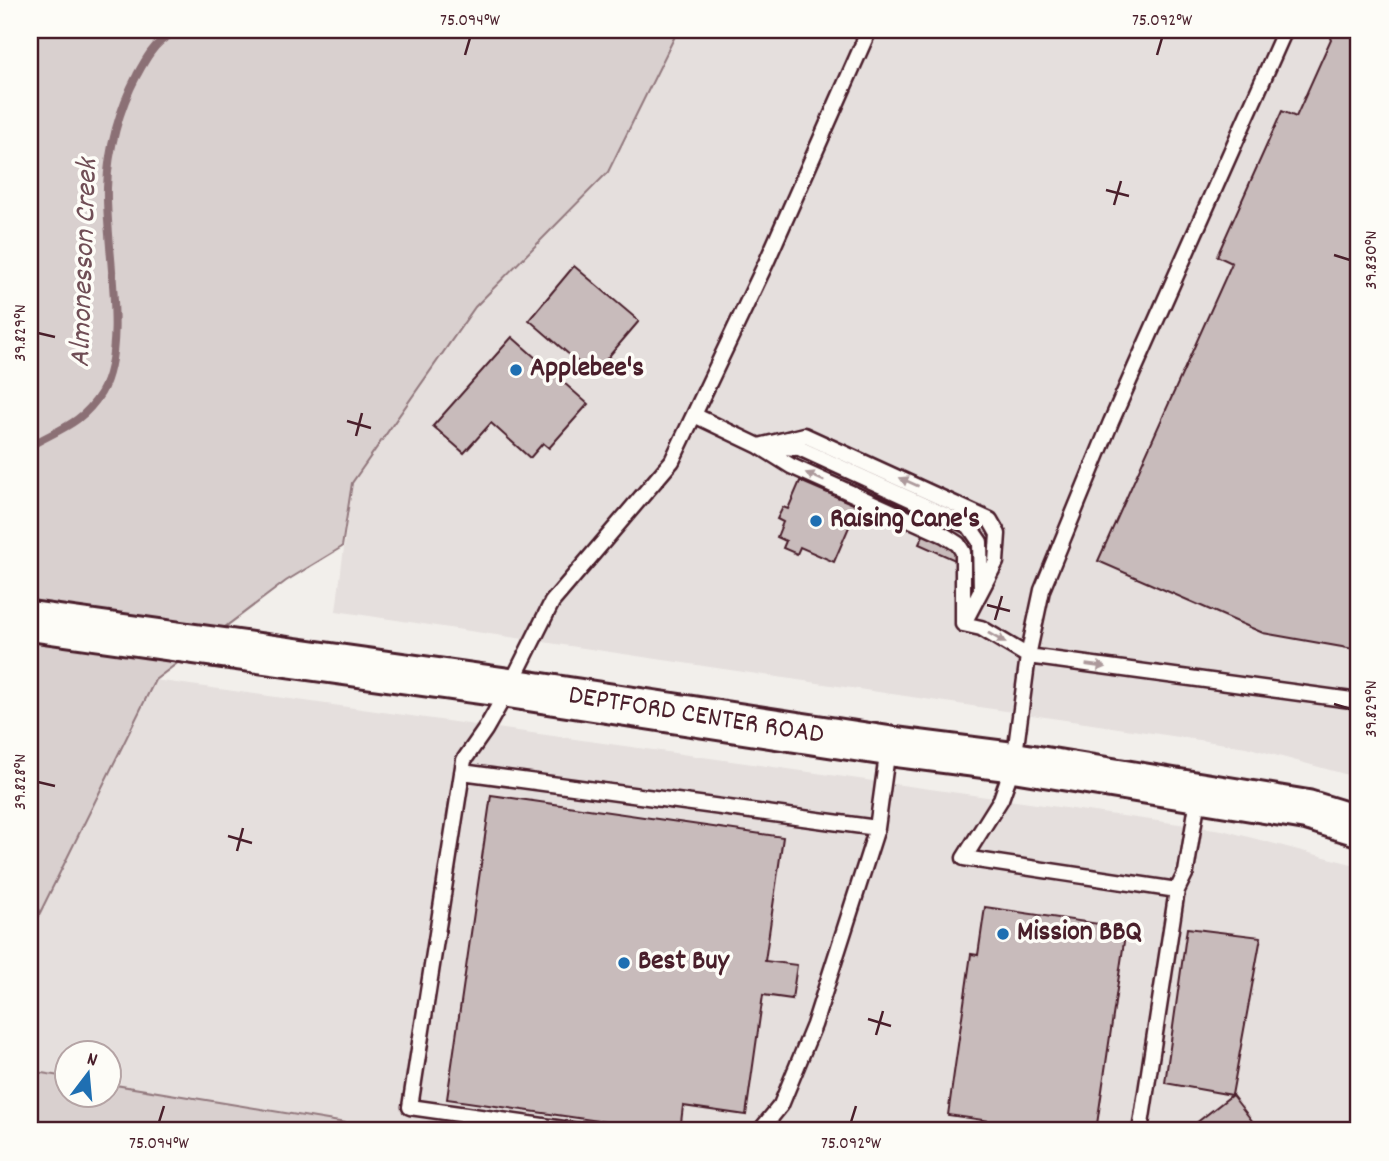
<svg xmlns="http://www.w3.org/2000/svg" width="1389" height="1161" font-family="Dekko,sans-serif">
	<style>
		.built { fill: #e5dfdd }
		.green { fill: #d9d0cf; stroke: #92787d; stroke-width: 2 }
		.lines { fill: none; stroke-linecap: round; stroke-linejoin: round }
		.stream { stroke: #8b6f75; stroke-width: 8 }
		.building { fill: #c8bbbb; stroke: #4a1f2b; stroke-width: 2 }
		.lane-casing { stroke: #4a1f2b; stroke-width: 19 }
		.primary-casing { stroke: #4a1f2b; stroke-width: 44 }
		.lane { stroke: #fdfcf7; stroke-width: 14 }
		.primary { stroke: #fdfcf7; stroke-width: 38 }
		.oneway { fill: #ac999b }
		.ticks { fill: none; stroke: #4a1f2b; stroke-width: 2.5 }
		.poi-dot { fill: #1f6fb2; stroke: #fdfcf7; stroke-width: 2.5 }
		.labels { text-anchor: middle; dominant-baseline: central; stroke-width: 7; stroke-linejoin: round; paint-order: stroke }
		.poi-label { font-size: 28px; font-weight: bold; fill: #4a1f2b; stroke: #fdfcf7; text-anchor: start }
		.street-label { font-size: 28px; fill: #4a1f2b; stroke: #fdfcf7 }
		.water-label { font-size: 30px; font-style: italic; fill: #704e56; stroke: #fdfcf7 }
		.neatline { fill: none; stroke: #4a1f2b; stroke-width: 2.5 }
		.ticks-label { font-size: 18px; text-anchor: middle; fill: #4a1f2b }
	</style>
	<rect width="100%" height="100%" fill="#f2efeb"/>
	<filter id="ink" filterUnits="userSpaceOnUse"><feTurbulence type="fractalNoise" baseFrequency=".0143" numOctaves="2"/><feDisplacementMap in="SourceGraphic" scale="14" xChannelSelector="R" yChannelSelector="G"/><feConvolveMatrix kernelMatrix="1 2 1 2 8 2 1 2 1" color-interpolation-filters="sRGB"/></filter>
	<g filter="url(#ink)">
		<!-- built -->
		<path class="built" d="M678 30H1359V778L1246 747 336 611 352 484 475 307 608 172Z
			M155 680 1222 830 1359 866V1131H394L109 1084 108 1052H66V1077L30 1071V933Z"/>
		<!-- green -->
		<path class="green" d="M30 30H678L608 172 475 307 352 483 342 547 286 581 155 680 30 933Z
			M30 1071 66 1077V1094H108L109 1084 394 1131H30Z"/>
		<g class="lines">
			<!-- stream -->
			<path class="stream" d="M30 446C59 429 82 424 101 393 129 345 105 244 107 188 108 150 119 109 137 75 145 60 154 43 170 35 183 28 193 36 206 35 213 35 220 32 227 30"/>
		</g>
		<!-- building -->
		<path class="building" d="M1335 30H1359V650L1263 633 1098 561 1232 263 1217 256 1282 111 1296 117Z
			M574 266 639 321 593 375 529 320Z
			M512 337 588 404 549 448 543 443 530 458 491 423 464 453 433 426Z
			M813 459 834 467 824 491 803 482Z
			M800 481 858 506 834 562 800 547 797 554 783 548 786 541 777 537 783 522 777 519 783 507 788 509Z
			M935 509 980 528 964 564 919 544Z
			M491 795 783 837 765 961 797 965 792 999 763 995 746 1115 683 1106 680 1131H668L447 1099Z
			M985 907 1126 928 1096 1131H1060L948 1115 971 954 978 955Z
			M1187 928 1261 937 1232 1095 1165 1083Z
			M1232 1095 1260 1131H1186Z"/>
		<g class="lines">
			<!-- lane casing -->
			<g class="lane-casing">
				<path id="lane" d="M694 415 759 446 791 466 944 535 958 544 963 552V624
					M759 446 804 435 990 520 998 534 996 562 964 623
					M776 447 799 448 969 526 980 542 981 589
					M963 624 981 628 1028 656 1359 701
					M462 772 877 828
					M1177 890 964 858 1001 799 1014 762 1028 656 1042 590 1111 422 1285 30
					M578 1131 410 1107 464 760 485 730 509 688 552 602 672 461 766 263 869 30
					M760 1131 781 1105 814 1025 877 828 888 748
					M1140 1131 1177 890 1186 872 1199 792"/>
			</g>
			<!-- primary casing -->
			<g class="primary-casing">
				<path id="primary" d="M30 621 509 688 888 746 1014 762 1307 810 1359 826"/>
			</g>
			<!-- lane -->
			<use href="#lane" class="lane"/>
			<!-- primary -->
			<use href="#primary" class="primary"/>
		</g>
		<!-- one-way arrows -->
		<defs><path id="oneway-solid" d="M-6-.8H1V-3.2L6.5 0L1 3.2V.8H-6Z" transform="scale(1.75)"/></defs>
		<g class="oneway">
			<use href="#oneway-solid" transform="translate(815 477) rotate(-156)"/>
			<use href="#oneway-solid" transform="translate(909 482) rotate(-156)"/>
			<use href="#oneway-solid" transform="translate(997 638) rotate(30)"/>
			<use href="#oneway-solid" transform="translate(1096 666) rotate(8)"/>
		</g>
	</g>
	<!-- ticks -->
	<path class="ticks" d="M465 55 470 38M1157 55 1162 38M1106 190 1129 196M1114 205 1121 181M1334 255 1350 260M38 333 55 337M347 421 371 428M356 436 362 413M987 605 1010 611M995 620 1002 596M1334 704 1350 709M38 782 55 786M228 836 252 843M237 851 243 828M868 1019 891 1026M876 1035 883 1011M159 1122 164 1106M851 1122 856 1106"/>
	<!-- markers -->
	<g class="poi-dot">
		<circle cx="516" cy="370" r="7"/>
		<circle cx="816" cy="521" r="7"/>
		<circle cx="1003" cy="934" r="7"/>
		<circle cx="624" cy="963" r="7"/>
	</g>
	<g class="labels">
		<!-- poi labels -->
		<g class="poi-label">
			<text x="530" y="370">Applebee's</text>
			<text x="830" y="521">Raising Cane's</text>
			<text x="1017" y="934">Mission BBQ</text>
			<text x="638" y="963">Best Buy</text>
		</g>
		<!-- street labels -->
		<g class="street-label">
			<text transform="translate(696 717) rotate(9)">DEPTFORD CENTER ROAD</text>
		</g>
		<!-- water labels -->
		<g class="water-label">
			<text transform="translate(86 263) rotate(-88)">Almonesson Creek</text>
		</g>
	</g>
	<!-- margin -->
	<rect width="1389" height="1161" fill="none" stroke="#fdfcf7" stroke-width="77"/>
	<!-- north arrow -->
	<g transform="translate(88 1074) rotate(16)"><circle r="33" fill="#fdfcf7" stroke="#b5a4a5" stroke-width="2"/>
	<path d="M0-5L12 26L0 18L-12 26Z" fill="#1f6fb2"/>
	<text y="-10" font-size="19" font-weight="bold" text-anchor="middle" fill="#4a1f2b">N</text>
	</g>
	<rect x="38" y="38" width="1312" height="1084" class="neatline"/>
	<g class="ticks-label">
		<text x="470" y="25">75.094°W</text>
		<text x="1162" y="25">75.092°W</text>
		<text transform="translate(1370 260) rotate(-90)" y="6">39.830°N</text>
		<text transform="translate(19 333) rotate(-90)" y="6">39.829°N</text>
		<text transform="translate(1370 709) rotate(-90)" y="6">39.829°N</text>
		<text transform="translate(19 782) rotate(-90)" y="6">39.828°N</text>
		<text x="159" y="1148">75.094°W</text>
		<text x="851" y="1148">75.092°W</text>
	</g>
</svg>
